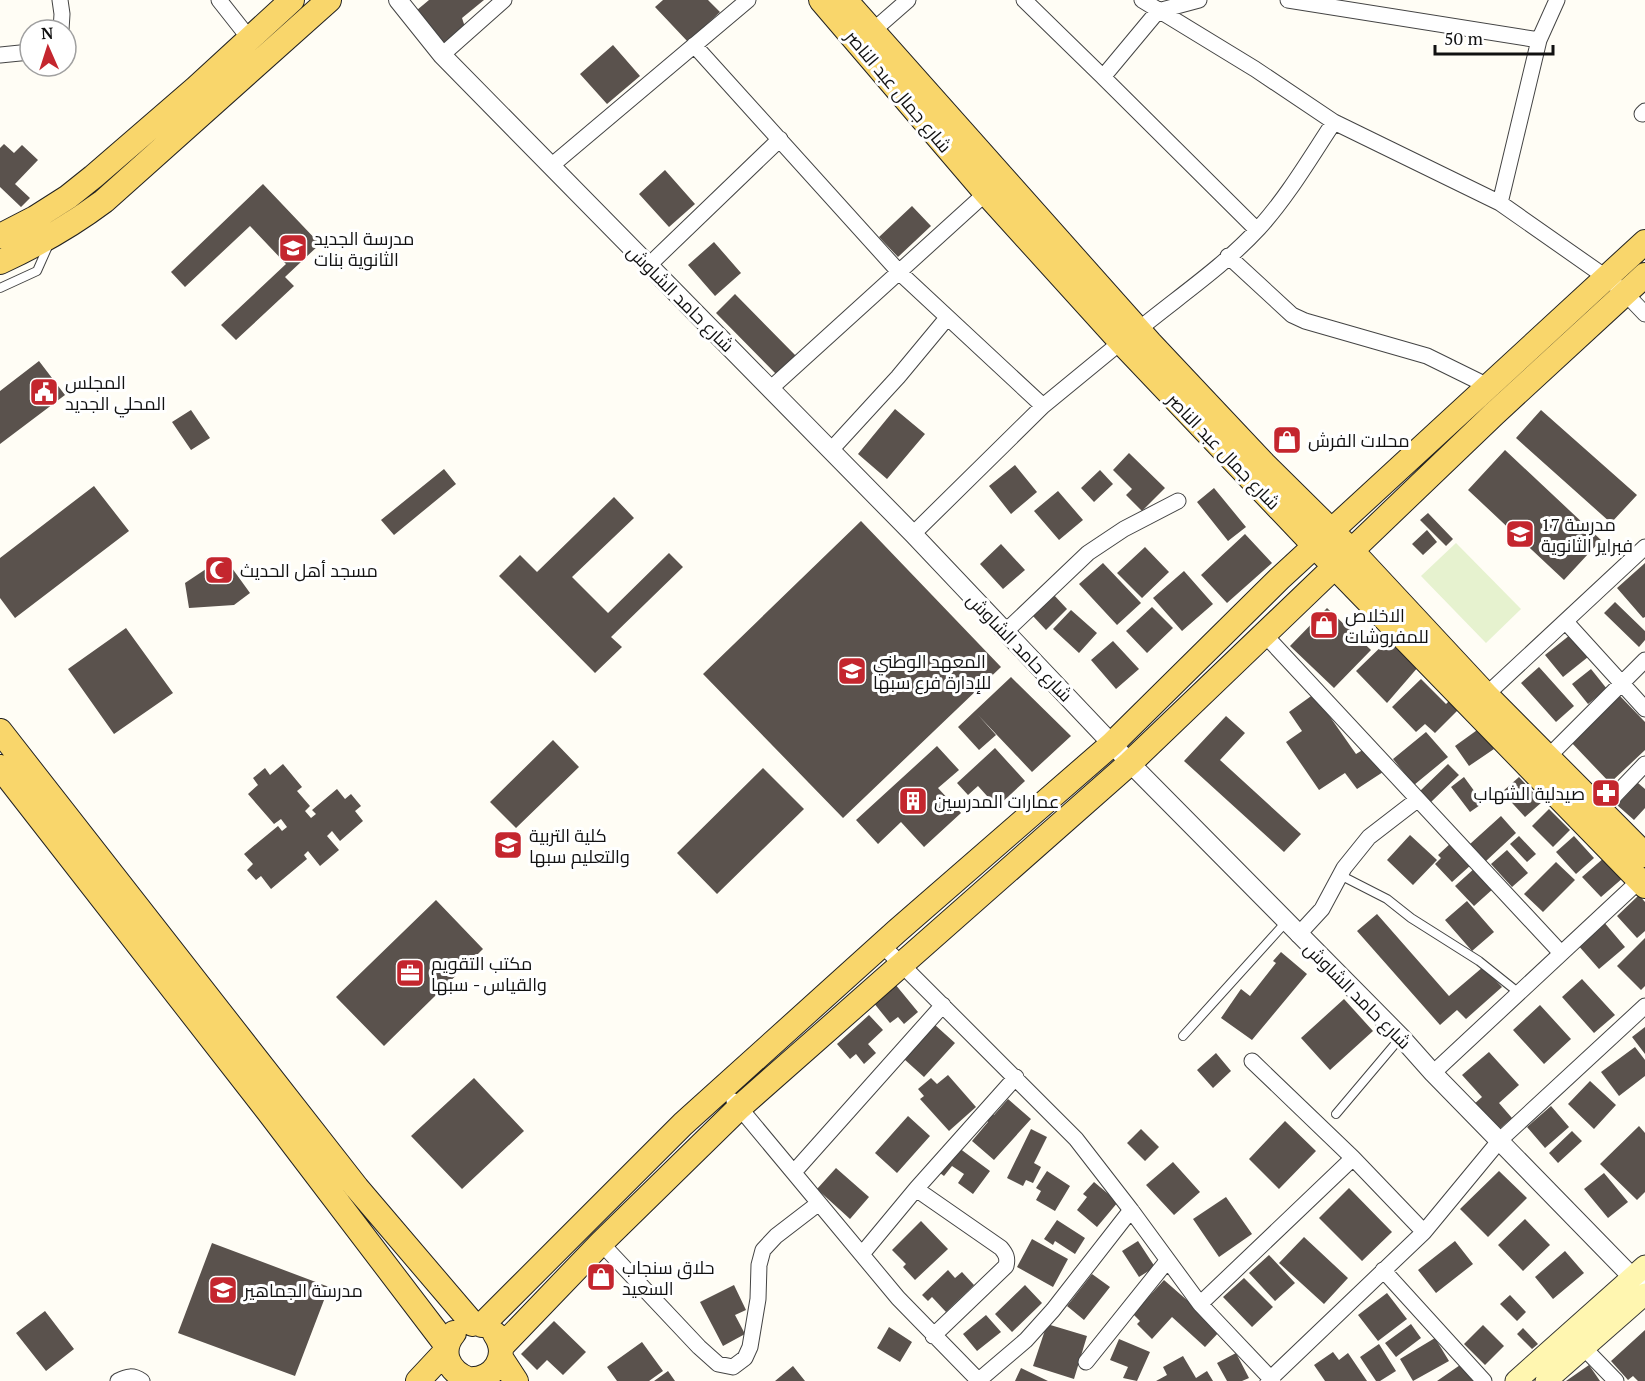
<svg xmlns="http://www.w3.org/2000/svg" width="1645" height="1381" font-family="'PT Serif',Cairo,serif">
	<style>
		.pitch { fill: #e6f2cf }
		.building { fill: #5a524d }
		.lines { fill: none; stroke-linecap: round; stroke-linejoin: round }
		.service-casing { stroke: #444; stroke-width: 10 }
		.minor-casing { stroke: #444; stroke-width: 17 }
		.tertiary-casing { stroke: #444; stroke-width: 20 }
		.secondary-casing { stroke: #333; stroke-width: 23 }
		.primary-casing { stroke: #222; stroke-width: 26 }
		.service { stroke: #fff; stroke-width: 8 }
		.minor { stroke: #fff; stroke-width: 15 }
		.tertiary { stroke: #fff; stroke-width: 18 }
		.secondary { stroke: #fff6b0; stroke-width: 21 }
		.primary { stroke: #f9d66b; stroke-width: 24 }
		.labels { text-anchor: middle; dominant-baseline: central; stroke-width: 6; stroke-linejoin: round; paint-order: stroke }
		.street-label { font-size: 18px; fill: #111; stroke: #fff }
		.poi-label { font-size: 18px; fill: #111; stroke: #fff; text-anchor: start }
	</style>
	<rect width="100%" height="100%" fill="#fffdf5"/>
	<!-- pitch -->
	<path class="pitch" d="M1456 543 1521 609 1486 643 1421 576Z"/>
	<!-- building -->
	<path class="building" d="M429 0H484L462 18 465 27 445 44 417 10Z
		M663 0H708L720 12 688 42 655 7Z
		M613 45 640 76 607 104 580 74Z
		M4 144 14 153 22 145 38 160 15 184 30 198 21 207 0 187V148Z
		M665 170 695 204 669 227 639 194Z
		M263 184 320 244 285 277 294 286 236 340 221 325 286 264 250 226 185 287 171 272Z
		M912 206 931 226 898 257 879 237Z
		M714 242 741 273 715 296 688 265Z
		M735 294 797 357 778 376 716 313Z
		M39 361 65 395 0 444V391Z
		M895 409 925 434 887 479 858 454Z
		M191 410 210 438 191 450 172 422Z
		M1541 410 1637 495 1611 523 1516 438Z
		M1505 450 1601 540 1564 580 1468 490Z
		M1129 453 1165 488 1142 511 1126 495 1132 489 1113 470Z
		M1015 465 1037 492 1011 514 989 486Z
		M444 469 456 484 394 535 381 520Z
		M1100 470 1113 484 1094 502 1081 488Z
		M94 486 129 531 15 618 0 598V558Z
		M1214 488 1246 527 1228 541 1197 502Z
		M1058 491 1083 520 1059 540 1034 511Z
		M614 497 634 518 572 577 608 613 669 553 683 567 611 637 622 647 595 673 499 576 520 555 537 572Z
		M1428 513 1453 539 1446 546 1420 520Z
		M861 521 1001 667 843 818 703 674Z
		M1427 530 1437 542 1423 555 1412 544Z
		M1245 534 1272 563 1227 603 1201 575Z
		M1001 544 1025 570 1003 589 980 564Z
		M1145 547 1169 572 1142 598 1117 573Z
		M224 557 250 593 234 605 189 608 185 583Z
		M1103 563 1141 603 1117 625 1079 584Z
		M1645 563V617L1643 618 1617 588Z
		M1184 571 1213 604 1182 631 1153 598Z
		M1053 594 1067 609 1046 630 1032 615Z
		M1615 602 1645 631V640L1639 647 1604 613Z
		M1152 607 1173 628 1147 653 1126 631Z
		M1327 608 1371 650 1334 688 1290 646Z
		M1071 610 1097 633 1079 653 1053 629Z
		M126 628 173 693 114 734 68 669Z
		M1570 635 1588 657 1563 677 1545 655Z
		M1390 638 1419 666 1387 703 1356 671Z
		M1113 641 1139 669 1116 689 1091 660Z
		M1539 667 1574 706 1556 722 1521 683Z
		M1591 669 1607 689 1588 704 1572 684Z
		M1011 677 1071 736 1032 772 978 715 996 735 979 750 958 727Z
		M1421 679 1446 704 1449 701 1458 710 1435 733 1425 724 1416 732 1392 707Z
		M1314 694 1356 754 1366 748 1383 772 1357 789 1345 773 1319 790 1286 742 1302 731 1289 712Z
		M1619 695 1645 722V750L1610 783 1570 741Z
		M1226 716 1245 733 1220 760 1301 834 1284 852 1184 761Z
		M1480 728 1494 749 1469 766 1455 746Z
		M1426 732 1448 757 1414 785 1393 759Z
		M553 740 579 767 516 828 490 802Z
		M937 746 959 770 938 788 961 813 924 847 901 822 878 844 856 820Z
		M995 748 1025 781 997 807 978 786 968 795 957 783Z
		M283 764 302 787 297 791 310 806 305 811 311 818 316 814 312 810 337 789 345 799 351 794 361 806 355 811 363 821 340 841 332 831 327 836 339 850 320 866 308 851 304 855 307 859 271 889 261 876 256 880 247 870 253 864 244 854 278 826 282 831 287 827 281 819 274 824 248 794 258 785 253 778 265 768 270 775Z
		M1448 764 1459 775 1431 802 1420 791Z
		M763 768 804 809 717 894 677 853Z
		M1464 777 1483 803 1470 812 1451 787Z
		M1519 777 1542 802 1525 817 1502 792Z
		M1638 783 1645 789V808L1634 820 1617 805Z
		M1549 809 1570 830 1553 847 1532 826Z
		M1501 816 1516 833 1486 861 1470 844Z
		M1410 835 1437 860 1413 885 1387 860Z
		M1519 836 1536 854 1527 862 1510 844Z
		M1574 836 1594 858 1576 874 1556 852Z
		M1452 842 1472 864 1452 882 1435 864 1441 858 1438 855Z
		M1507 850 1528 873 1512 887 1491 864Z
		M1605 857 1624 877 1601 897 1582 877Z
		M1556 862 1575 880 1543 912 1524 894Z
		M1476 867 1494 888 1474 906 1455 886Z
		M1639 895 1645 902V931L1637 938 1617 916Z
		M436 900 483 949 384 1046 336 997Z
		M1467 901 1494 932 1472 951 1445 920Z
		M1377 914 1449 996 1483 967 1502 987 1466 1019 1457 1010 1440 1025 1357 931Z
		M1603 921 1625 947 1599 969 1577 944Z
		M1645 938V986L1641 990 1617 966Z
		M1281 952 1307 974 1252 1040 1221 1018 1241 989 1250 996 1276 963 1273 961Z
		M1582 979 1615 1015 1594 1033 1562 997Z
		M895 984 918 1012 904 1024 898 1017 890 1023 873 1002Z
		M1344 999 1373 1031 1330 1070 1301 1038Z
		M1540 1005 1571 1039 1544 1064 1513 1030Z
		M869 1015 883 1030 868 1044 876 1053 864 1064 856 1054 850 1059 837 1044Z
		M935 1025 955 1043 924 1077 904 1059Z
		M1645 1027V1054L1632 1037Z
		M1635 1047 1645 1060V1076L1619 1096 1601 1072Z
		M1489 1052 1519 1085 1499 1103 1512 1118 1497 1131 1473 1105 1482 1097 1462 1075Z
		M1216 1053 1231 1071 1213 1088 1197 1070Z
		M948 1075 976 1107 949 1131 920 1099 924 1096 918 1089 931 1078 937 1084Z
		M474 1078 524 1131 462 1189 411 1136Z
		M1590 1081 1616 1105 1594 1129 1568 1104Z
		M1008 1099 1031 1119 994 1160 972 1141 988 1122 986 1119 991 1113 994 1115Z
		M1551 1106 1569 1127 1545 1148 1527 1127Z
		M908 1116 930 1136 897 1173 875 1153Z
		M1285 1121 1316 1151 1279 1189 1249 1159Z
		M1639 1126 1645 1133V1192L1637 1200 1600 1164Z
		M1031 1129 1047 1137 1034 1163 1041 1167 1033 1183 1026 1180 1023 1186 1007 1178Z
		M1141 1129 1159 1147 1145 1161 1127 1143Z
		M1572 1131 1582 1141 1558 1163 1549 1153Z
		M959 1148 990 1171 973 1194 958 1183 964 1174 952 1166 944 1176 940 1173Z
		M1173 1162 1200 1192 1174 1215 1146 1185Z
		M836 1168 869 1197 850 1219 817 1189Z
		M1047 1171 1070 1186 1055 1211 1036 1200 1041 1191 1036 1188Z
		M1499 1171 1527 1198 1488 1237 1460 1209Z
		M1604 1173 1628 1202 1608 1218 1584 1189Z
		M1094 1182 1118 1202 1097 1227 1077 1210 1087 1197 1083 1194Z
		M1349 1188 1392 1232 1362 1261 1319 1218Z
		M1226 1197 1252 1234 1219 1257 1193 1219Z
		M1525 1219 1550 1245 1523 1271 1498 1245Z
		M1057 1220 1085 1238 1075 1254 1055 1241 1053 1245 1044 1239Z
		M921 1221 948 1249 915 1280 903 1267 906 1264 892 1250Z
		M1304 1237 1348 1278 1324 1304 1279 1263Z
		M1032 1239 1068 1259 1053 1287 1017 1267Z
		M1138 1241 1155 1267 1139 1277 1122 1251Z
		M1455 1241 1473 1264 1436 1293 1418 1270Z
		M212 1243 329 1287 295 1376 178 1333Z
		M1565 1251 1584 1273 1553 1299 1535 1277Z
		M1269 1255 1295 1283 1275 1301 1249 1273Z
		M948 1270 955 1278 962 1272 974 1285 946 1312 932 1297 928 1301 922 1295Z
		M1092 1274 1110 1287 1084 1320 1067 1306Z
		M1244 1278 1273 1307 1252 1327 1223 1297Z
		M1164 1280 1221 1330 1205 1347 1172 1317 1152 1339 1137 1324 1140 1321 1133 1314Z
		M734 1285 746 1310 735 1315 745 1334 723 1346 700 1302Z
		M1025 1285 1042 1303 1012 1332 995 1314Z
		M1387 1293 1407 1319 1378 1341 1358 1315Z
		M1510 1295 1526 1312 1517 1321 1500 1304Z
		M45 1311 74 1349 46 1371 16 1333Z
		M986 1315 1001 1332 977 1351 963 1334Z
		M554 1321 586 1352 563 1375 547 1360 537 1370 521 1354Z
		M1047 1324 1087 1336 1074 1379 1033 1366Z
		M1411 1324 1421 1338 1396 1357 1385 1343Z
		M1483 1325 1504 1346 1485 1365 1464 1344Z
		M889 1327 912 1342 900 1362 877 1348Z
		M1523 1328 1538 1344 1532 1349 1517 1334Z
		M1645 1330V1381H1638L1633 1376 1628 1380 1611 1361Z
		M1435 1338 1449 1361 1413 1381 1400 1359Z
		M1119 1339 1150 1352 1137 1381 1123 1378 1128 1367 1110 1360Z
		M642 1342 663 1371 649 1381H617L607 1367Z
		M1379 1344 1396 1371 1380 1381H1376L1360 1357Z
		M1333 1352 1339 1360 1348 1353 1367 1381H1325L1314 1365Z
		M1236 1353 1249 1378 1242 1381H1227L1217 1363Z
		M1183 1356 1196 1378 1207 1371 1213 1381H1156L1167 1375 1163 1367Z
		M1463 1363 1475 1381H1437Z
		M1589 1365 1600 1381H1566Z
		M793 1366 805 1381H775Z
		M1021 1368 1048 1381H1015Z
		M668 1371 675 1381H654Z"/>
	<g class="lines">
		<!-- service casing -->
		<g class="service-casing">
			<path id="service" d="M0 288 37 271 49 244
				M1340 875 1387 899 1411 918 1479 961 1519 993
				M1183 1036 1286 922
				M1336 1114 1401 1037"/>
		</g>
		<!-- minor casing -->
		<g class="minor-casing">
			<path id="minor" d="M60 0 62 14 61 30
				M219 0 249 38
				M1024 0 1103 77
				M1142 0 1255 69 1334 122 1500 203 1607 278 1625 293 1645 314
				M1199 0 1158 11 1103 77 1257 230
				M1288 0 1539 40 1500 203
				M868 35 908 0
				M1539 40 1557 0
				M694 45 900 273 1043 406
				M0 55 30 52
				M442 55 504 0
				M1642 114 1645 111
				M551 166 748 0
				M1228 256 1292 315 1305 321 1427 356 1488 386
				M649 265 780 139
				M1138 330C1178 297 1223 267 1259 228 1288 196 1310 158 1334 122
				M770 389 986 193
				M831 450 898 377 947 318
				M913 534 1043 406 1121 342
				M1566 622 1645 709
				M1005 632 1088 553 1124 529 1178 501
				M1264 634 1561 953
				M1486 695 1645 547
				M1548 757 1645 660
				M1600 811 1645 764
				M1298 935 1322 909 1344 868 1369 837 1417 800
				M882 945 1076 1139 1131 1210 1200 1304 1273 1381
				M1252 1061 1353 1158 1424 1232
				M1433 1073 1639 881
				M734 1101 898 1298 979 1381
				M794 1172 943 1005
				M916 1189 1001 1248C1006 1254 1008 1258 1006 1266L933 1336
				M601 1243 699 1347 718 1364 733 1367 745 1358 750 1347 758 1299 759 1265 763 1250 776 1236 819 1203
				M862 1254 916 1189 1016 1077
				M1383 1270 1484 1381
				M1200 1304 1353 1158
				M1584 1348 1616 1381
				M1086 1362 1167 1261
				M118 1381C127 1376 133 1375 142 1381
				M978 1381 1026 1340 1053 1310 1131 1210
				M1268 1381 1424 1232 1500 1140 1645 1006"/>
		</g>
		<!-- tertiary casing -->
		<g class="tertiary-casing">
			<path id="tertiary" d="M398 0 442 55 913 534 1130 763 1401 1037 1433 1073 1641 1286"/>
		</g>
		<!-- secondary casing -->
		<g class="secondary-casing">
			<path id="secondary" d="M1516 1381 1645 1266
				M1546 1381 1645 1294"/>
		</g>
		<!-- primary casing -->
		<g class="primary-casing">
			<path id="primary" d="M821 0 986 193 1121 342 1334 566 1645 886
				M845 0 1150 343 1264 464 1351 550 1486 695 1645 855
				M0 236 35 218 68 197 93 177 196 88 292 0
				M0 262C37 245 72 225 104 201L329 0
				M0 731 357 1188 473 1324
				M0 767 268 1111 447 1346
				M482 1325 683 1124 897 931 1112 744 1279 579 1645 242
				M454 1333C439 1351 448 1371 468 1379
				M501 1347 601 1243 740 1107 1130 763 1494 414 1645 275
				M501 1358 516 1381
				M418 1381 446 1351
				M466 1381 468 1379C494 1381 510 1356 495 1334"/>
		</g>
		<!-- service -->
		<use href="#service" class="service"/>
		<!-- minor -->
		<use href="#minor" class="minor"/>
		<!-- tertiary -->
		<use href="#tertiary" class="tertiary"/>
		<!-- secondary -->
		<use href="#secondary" class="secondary"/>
		<!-- primary -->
		<use href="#primary" class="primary"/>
	</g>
	<!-- icons -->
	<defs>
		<g id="school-square" transform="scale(1.5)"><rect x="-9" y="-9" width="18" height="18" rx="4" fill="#c4262e" stroke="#fff"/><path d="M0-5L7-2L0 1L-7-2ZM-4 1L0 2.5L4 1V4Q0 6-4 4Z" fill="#fff"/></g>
		<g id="civic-square" transform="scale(1.5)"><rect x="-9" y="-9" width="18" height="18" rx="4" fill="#c4262e" stroke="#fff"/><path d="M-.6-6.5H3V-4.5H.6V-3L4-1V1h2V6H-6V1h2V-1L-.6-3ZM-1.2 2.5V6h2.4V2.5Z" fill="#fff"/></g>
		<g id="shop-square" transform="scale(1.5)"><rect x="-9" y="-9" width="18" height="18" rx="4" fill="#c4262e" stroke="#fff"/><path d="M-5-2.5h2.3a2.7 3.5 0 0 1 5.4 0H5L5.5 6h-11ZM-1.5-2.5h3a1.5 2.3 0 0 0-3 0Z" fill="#fff"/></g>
		<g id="mosque-square" transform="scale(1.5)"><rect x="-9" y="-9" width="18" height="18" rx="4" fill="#c4262e" stroke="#fff"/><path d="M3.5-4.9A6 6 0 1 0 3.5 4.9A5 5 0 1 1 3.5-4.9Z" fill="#fff"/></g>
		<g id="university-square" transform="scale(1.5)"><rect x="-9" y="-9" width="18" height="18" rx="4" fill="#c4262e" stroke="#fff"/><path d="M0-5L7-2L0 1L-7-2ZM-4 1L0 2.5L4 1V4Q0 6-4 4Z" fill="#fff"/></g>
		<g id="pharmacy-square" transform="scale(1.5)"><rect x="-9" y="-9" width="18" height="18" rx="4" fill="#c4262e" stroke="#fff"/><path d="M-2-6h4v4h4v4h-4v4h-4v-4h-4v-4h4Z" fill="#fff"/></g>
		<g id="building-square" transform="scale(1.5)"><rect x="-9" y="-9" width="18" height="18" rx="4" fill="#c4262e" stroke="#fff"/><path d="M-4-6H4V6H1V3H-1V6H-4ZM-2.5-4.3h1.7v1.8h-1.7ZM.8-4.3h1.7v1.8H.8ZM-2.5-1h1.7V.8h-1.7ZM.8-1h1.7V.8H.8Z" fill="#fff"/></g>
		<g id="office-square" transform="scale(1.5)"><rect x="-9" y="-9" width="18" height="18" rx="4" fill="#c4262e" stroke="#fff"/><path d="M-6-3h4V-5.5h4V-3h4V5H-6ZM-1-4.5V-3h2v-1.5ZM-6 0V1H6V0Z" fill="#fff"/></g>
	</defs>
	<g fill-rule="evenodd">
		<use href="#school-square" x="293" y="248"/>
		<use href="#civic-square" x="44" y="392"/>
		<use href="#shop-square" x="1287" y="440"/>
		<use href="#school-square" x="1520" y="534"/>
		<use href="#mosque-square" x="219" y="570"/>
		<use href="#shop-square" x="1324" y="625"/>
		<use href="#university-square" x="852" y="671"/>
		<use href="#pharmacy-square" x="1606" y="793"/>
		<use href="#building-square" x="913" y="801"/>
		<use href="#university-square" x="508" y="845"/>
		<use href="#office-square" x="410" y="973"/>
		<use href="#shop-square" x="601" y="1277"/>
		<use href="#school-square" x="223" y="1290"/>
	</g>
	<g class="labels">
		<!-- street labels -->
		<g class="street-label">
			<text transform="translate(899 91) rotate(50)">شارع جمال عبد الناصر</text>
			<text transform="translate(681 298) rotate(45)">شارع حامد الشاوش</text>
			<text transform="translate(1224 451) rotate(46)">شارع جمال عبد الناصر</text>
			<text transform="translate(1020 647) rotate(46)">شارع حامد الشاوش</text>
			<text transform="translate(1358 995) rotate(45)">شارع حامد الشاوش</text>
		</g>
		<!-- poi labels -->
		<g class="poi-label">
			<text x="314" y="238">مدرسة الجديد<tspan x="314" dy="21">الثانوية بنات</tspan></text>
			<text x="65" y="382">المجلس<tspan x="65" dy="21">المحلي الجديد</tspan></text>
			<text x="1308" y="440">محلات الفرش</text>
			<text x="1541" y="524">مدرسة 17<tspan x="1541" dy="21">فبراير الثانوية</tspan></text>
			<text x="240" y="570">مسجد أهل الحديث</text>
			<text x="1345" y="615">الاخلاص<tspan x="1345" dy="21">للمفروشات</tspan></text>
			<text x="873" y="661">المعهد الوطني<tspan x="873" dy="21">للإدارة فرع سبها</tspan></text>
			<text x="1585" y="793" text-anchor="end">صيدلية الشهاب</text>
			<text x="934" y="801">عمارات المدرسين</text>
			<text x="529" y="835">كلية التربية<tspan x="529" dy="21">والتعليم سبها</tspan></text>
			<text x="431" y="963">مكتب التقويم<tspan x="431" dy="21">والقياس - سبها</tspan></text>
			<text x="622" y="1267">حلاق سنجاب<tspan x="622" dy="21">السعيد</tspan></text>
			<text x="244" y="1290">مدرسة الجماهير</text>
		</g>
	</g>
	<!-- north arrow -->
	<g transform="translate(48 48) rotate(357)"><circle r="28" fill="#ffffff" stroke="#a0a0a0" stroke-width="1.5"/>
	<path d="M0-4.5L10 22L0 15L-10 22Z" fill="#c4262e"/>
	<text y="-9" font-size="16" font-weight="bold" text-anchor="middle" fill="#111111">N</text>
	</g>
	<!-- scale -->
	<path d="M1435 45v9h118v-9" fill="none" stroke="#111111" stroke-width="3"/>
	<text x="1444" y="45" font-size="18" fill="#111111" stroke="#ffffff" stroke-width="4.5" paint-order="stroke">50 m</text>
</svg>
